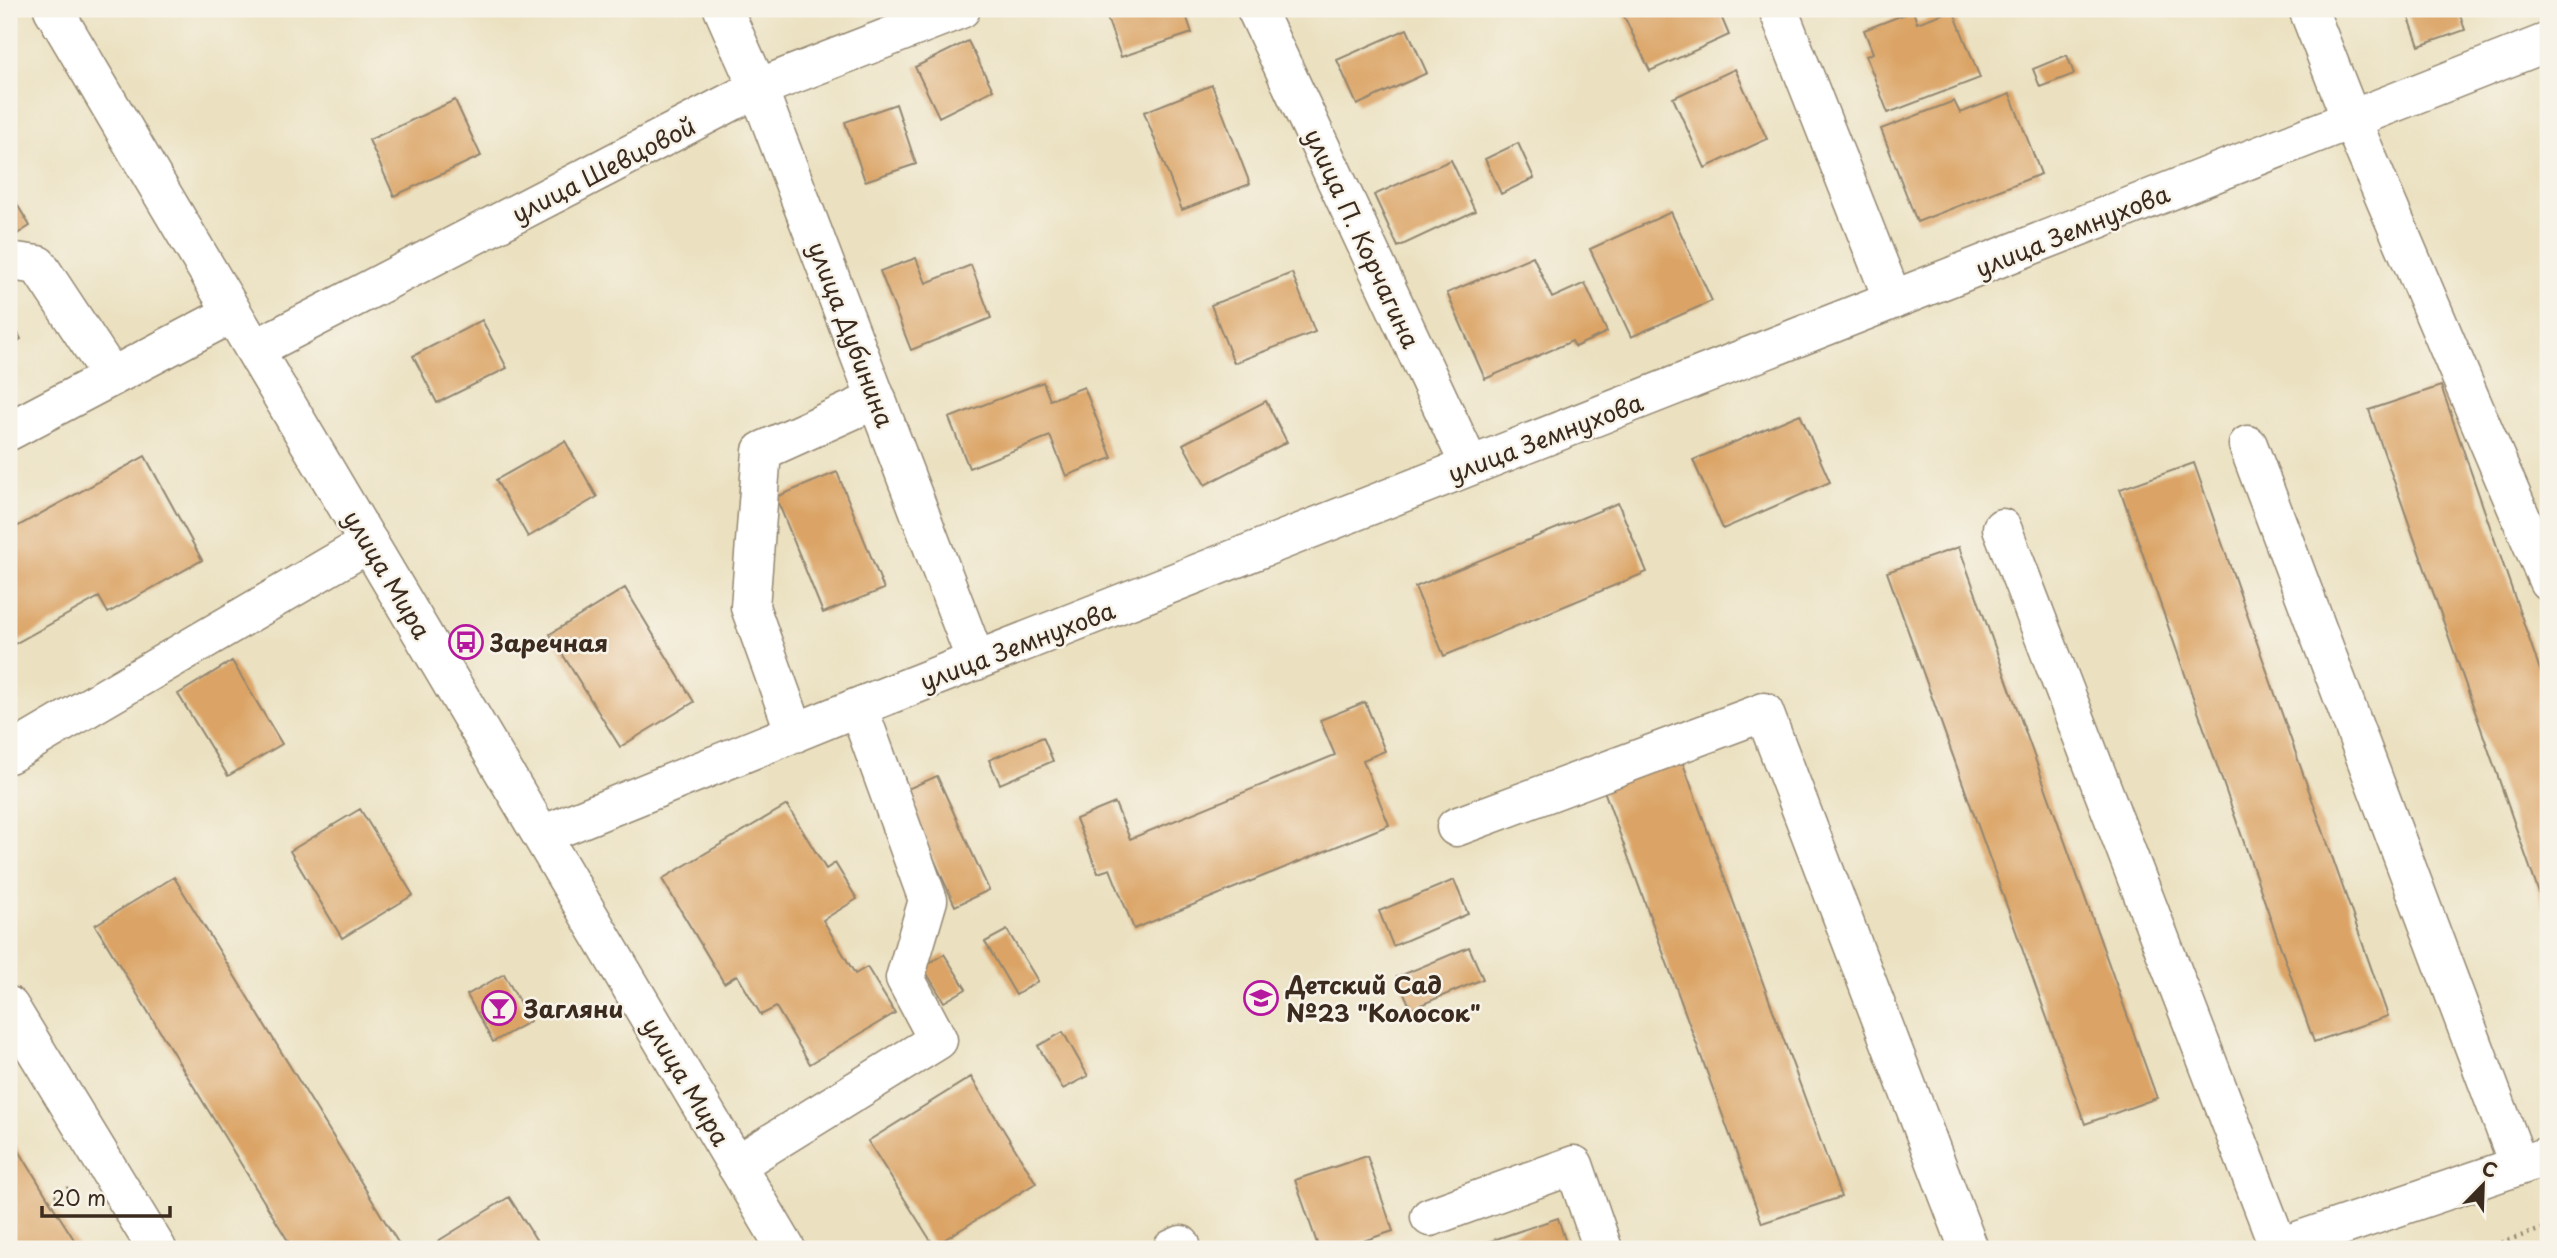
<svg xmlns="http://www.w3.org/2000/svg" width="2557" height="1258" font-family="'Playpen Sans',sans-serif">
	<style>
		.building { fill: #dba466 }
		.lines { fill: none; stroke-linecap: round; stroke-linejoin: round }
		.minor-casing { stroke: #938670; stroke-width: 41 }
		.major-casing { stroke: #938670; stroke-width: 41 }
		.path { stroke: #938670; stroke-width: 4.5; stroke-dasharray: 2 5; stroke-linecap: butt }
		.minor { stroke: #fff; stroke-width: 38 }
		.major { stroke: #fff; stroke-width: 38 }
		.labels { text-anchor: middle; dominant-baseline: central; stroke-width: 5; stroke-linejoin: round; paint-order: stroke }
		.street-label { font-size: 24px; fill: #3b2a1e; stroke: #f7f3e8 }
		.poi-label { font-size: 24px; font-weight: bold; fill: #3b2a1e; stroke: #f7f3e8; text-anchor: start }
	</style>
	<rect width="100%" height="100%" fill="#f7f3e8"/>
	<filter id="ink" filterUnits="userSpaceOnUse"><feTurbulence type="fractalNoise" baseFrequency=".0143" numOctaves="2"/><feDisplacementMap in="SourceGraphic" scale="14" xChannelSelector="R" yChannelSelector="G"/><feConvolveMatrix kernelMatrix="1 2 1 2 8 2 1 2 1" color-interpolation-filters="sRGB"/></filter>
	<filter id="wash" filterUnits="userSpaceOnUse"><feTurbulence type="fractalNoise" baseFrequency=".00686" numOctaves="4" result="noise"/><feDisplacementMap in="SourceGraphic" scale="28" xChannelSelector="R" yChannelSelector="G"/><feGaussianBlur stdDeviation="1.57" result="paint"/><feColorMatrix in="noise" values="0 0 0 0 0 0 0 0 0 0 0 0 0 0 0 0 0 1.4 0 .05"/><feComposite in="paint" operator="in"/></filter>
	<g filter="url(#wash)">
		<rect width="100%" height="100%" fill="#ebe1c1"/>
		<g id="blocks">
			<!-- building -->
			<path class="building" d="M1104 9H1184L1192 33 1121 57Z
				M1630 9H1718L1729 35 1650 71 1622 12Z
				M2406 9H2458L2465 30 2419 46Z
				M1953 10 1980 78 1888 113 1866 56 1873 53 1864 30 1913 11 1917 23Z
				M1407 29 1427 73 1357 105 1337 60Z
				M968 41 993 90 939 117 915 67Z
				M2067 55 2074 74 2040 87 2033 69Z
				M1735 69 1767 139 1705 168 1673 98Z
				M1212 85 1250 184 1182 210 1144 112Z
				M2010 94 2041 174 1917 222 1881 129 1954 101 1960 113Z
				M455 100 481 156 394 196 369 140Z
				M896 104 916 164 865 181 845 122Z
				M1518 143 1534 178 1501 194 1485 159Z
				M1451 160 1475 211 1398 247 1374 195Z
				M9 191 30 226 9 239Z
				M1671 212 1712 301 1631 337 1590 249Z
				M1533 256 1552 298 1585 283 1607 332 1575 347 1572 341 1485 379 1447 293Z
				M916 258 926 283 971 265 991 318 911 350 880 271Z
				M1292 273 1315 332 1234 363 1211 305Z
				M9 318 21 339 9 347Z
				M482 320 507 368 437 403 413 356Z
				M1043 382 1050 400 1084 387 1112 458 1066 476 1050 436 969 468 949 418Z
				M2441 386 2548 693V919L2369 410Z
				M1266 401 1287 442 1205 485 1183 444Z
				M1800 414 1830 482 1723 529 1693 460Z
				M565 441 597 497 528 537 496 480Z
				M145 456 202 560 108 613 99 597 9 647V531Z
				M2194 463 2388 1016 2314 1042 2120 489Z
				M837 472 884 589 823 613 776 497Z
				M1618 503 1647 572 1444 656 1415 587Z
				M1959 547 2157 1098 2085 1124 1887 572Z
				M625 588 694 702 620 747 550 634Z
				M232 661 282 744 228 776 178 694Z
				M1365 702 1385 751 1363 760 1389 825 1134 929 1110 869 1098 873 1076 819 1115 803 1130 839 1335 755 1320 720Z
				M1043 737 1053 761 1000 784 989 760Z
				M1681 758 1841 1197 1762 1223 1602 785Z
				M937 776 989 890 955 906 903 791Z
				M787 805 826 869 835 863 857 899 823 920 855 974 867 967 895 1013 810 1064 776 1007 761 1015 737 975 724 983 662 879Z
				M360 809 413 895 342 938 290 851Z
				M174 877 402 1249H293L95 925Z
				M1454 880 1468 914 1393 946 1379 911Z
				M1007 930 1038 981 1016 995 985 942Z
				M1469 947 1483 979 1411 1009 1397 977Z
				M944 954 966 989 944 1002 923 967Z
				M504 974 530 1021 493 1042 467 995Z
				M1063 1032 1088 1076 1063 1089 1038 1046Z
				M971 1077 1036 1183 934 1246 868 1141Z
				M9 1134 49 1200 80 1249H9Z
				M1367 1156 1393 1231 1339 1249H1319L1295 1180Z
				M509 1197 542 1249H443L438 1241Z
				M1558 1218 1568 1249H1467Z"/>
		</g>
	</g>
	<g filter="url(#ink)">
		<use href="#blocks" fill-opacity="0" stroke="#938670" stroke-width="2"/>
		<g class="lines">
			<!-- minor casing -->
			<g class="minor-casing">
				<path id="minor" d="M723 9 758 88 976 661
					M1256 9 1470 466
					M1778 9 1893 300
					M2308 9 2351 119 2548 581
					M9 261 38 265 112 377
					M255 349 758 88 961 9
					M9 431 231 314
					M2248 445 2519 1166
					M2002 528 2279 1248
					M795 733 750 607 762 451 877 399
					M9 754 369 543
					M1456 827 1764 712 1969 1249
					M542 835 858 707 2548 42
					M9 1006 157 1249
					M736 1165 938 1040 905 978 928 900 858 707
					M1430 1217 1574 1165 1603 1249
					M1172 1249 1181 1245"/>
			</g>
			<!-- major casing -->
			<g class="major-casing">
				<path id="major" d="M53 9 786 1249
					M2274 1249 2548 1156"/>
			</g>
			<!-- path -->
			<path class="path" d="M49 1200 72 1186
				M2481 1249 2548 1227"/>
			<!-- minor -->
			<use href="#minor" class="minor"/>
			<!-- major -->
			<use href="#major" class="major"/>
		</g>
	</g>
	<!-- icons -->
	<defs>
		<g id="bus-ring" transform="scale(1.75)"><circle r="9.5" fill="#f7f3e8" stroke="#b5179e" stroke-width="1.5"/><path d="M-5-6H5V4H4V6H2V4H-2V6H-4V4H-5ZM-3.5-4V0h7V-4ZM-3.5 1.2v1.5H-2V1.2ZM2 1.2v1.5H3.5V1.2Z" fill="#b5179e"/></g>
		<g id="school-ring" transform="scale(1.75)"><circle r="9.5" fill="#f7f3e8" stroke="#b5179e" stroke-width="1.5"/><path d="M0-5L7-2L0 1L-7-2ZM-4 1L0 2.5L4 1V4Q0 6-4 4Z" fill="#b5179e"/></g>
		<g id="bar-ring" transform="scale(1.75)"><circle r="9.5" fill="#f7f3e8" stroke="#b5179e" stroke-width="1.5"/><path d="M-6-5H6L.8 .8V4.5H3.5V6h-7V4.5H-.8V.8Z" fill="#b5179e"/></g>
	</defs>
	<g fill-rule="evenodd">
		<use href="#bus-ring" x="466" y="642"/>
		<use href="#school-ring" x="1261" y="998"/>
		<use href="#bar-ring" x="499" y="1008"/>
	</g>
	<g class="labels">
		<!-- street labels -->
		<g class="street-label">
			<text transform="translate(603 169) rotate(-27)">улица Шевцовой</text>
			<text transform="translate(2072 230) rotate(-22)">улица Земнухова</text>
			<text transform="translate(1363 238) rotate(65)">улица П. Корчагина</text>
			<text transform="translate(852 334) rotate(69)">улица Дубинина</text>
			<text transform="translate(1545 437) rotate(-21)">улица Земнухова</text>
			<text transform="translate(388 574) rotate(59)">улица Мира</text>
			<text transform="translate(1017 645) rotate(-21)">улица Земнухова</text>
			<text transform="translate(687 1081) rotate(59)">улица Мира</text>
		</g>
		<!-- poi labels -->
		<g class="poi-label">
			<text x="490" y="642">Заречная</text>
			<text x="1286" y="984">Детский Сад<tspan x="1286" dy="28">№23 "Колосок"</tspan></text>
			<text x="524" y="1008">Загляни</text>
		</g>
	</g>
	<!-- margin -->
	<rect width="2557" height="1258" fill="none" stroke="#f7f3e8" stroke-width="35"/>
	<!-- north arrow -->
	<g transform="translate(2483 1185) rotate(23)" stroke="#f7f3e8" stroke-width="5" paint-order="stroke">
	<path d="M0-5L12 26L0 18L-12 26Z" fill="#3b2a1e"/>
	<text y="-10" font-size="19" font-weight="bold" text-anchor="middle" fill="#3b2a1e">С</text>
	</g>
	<!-- scale -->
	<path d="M42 1206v10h128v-10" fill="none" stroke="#3b2a1e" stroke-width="3.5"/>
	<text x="52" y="1206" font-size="21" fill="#3b2a1e" stroke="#f7f3e8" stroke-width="5" paint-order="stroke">20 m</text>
</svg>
